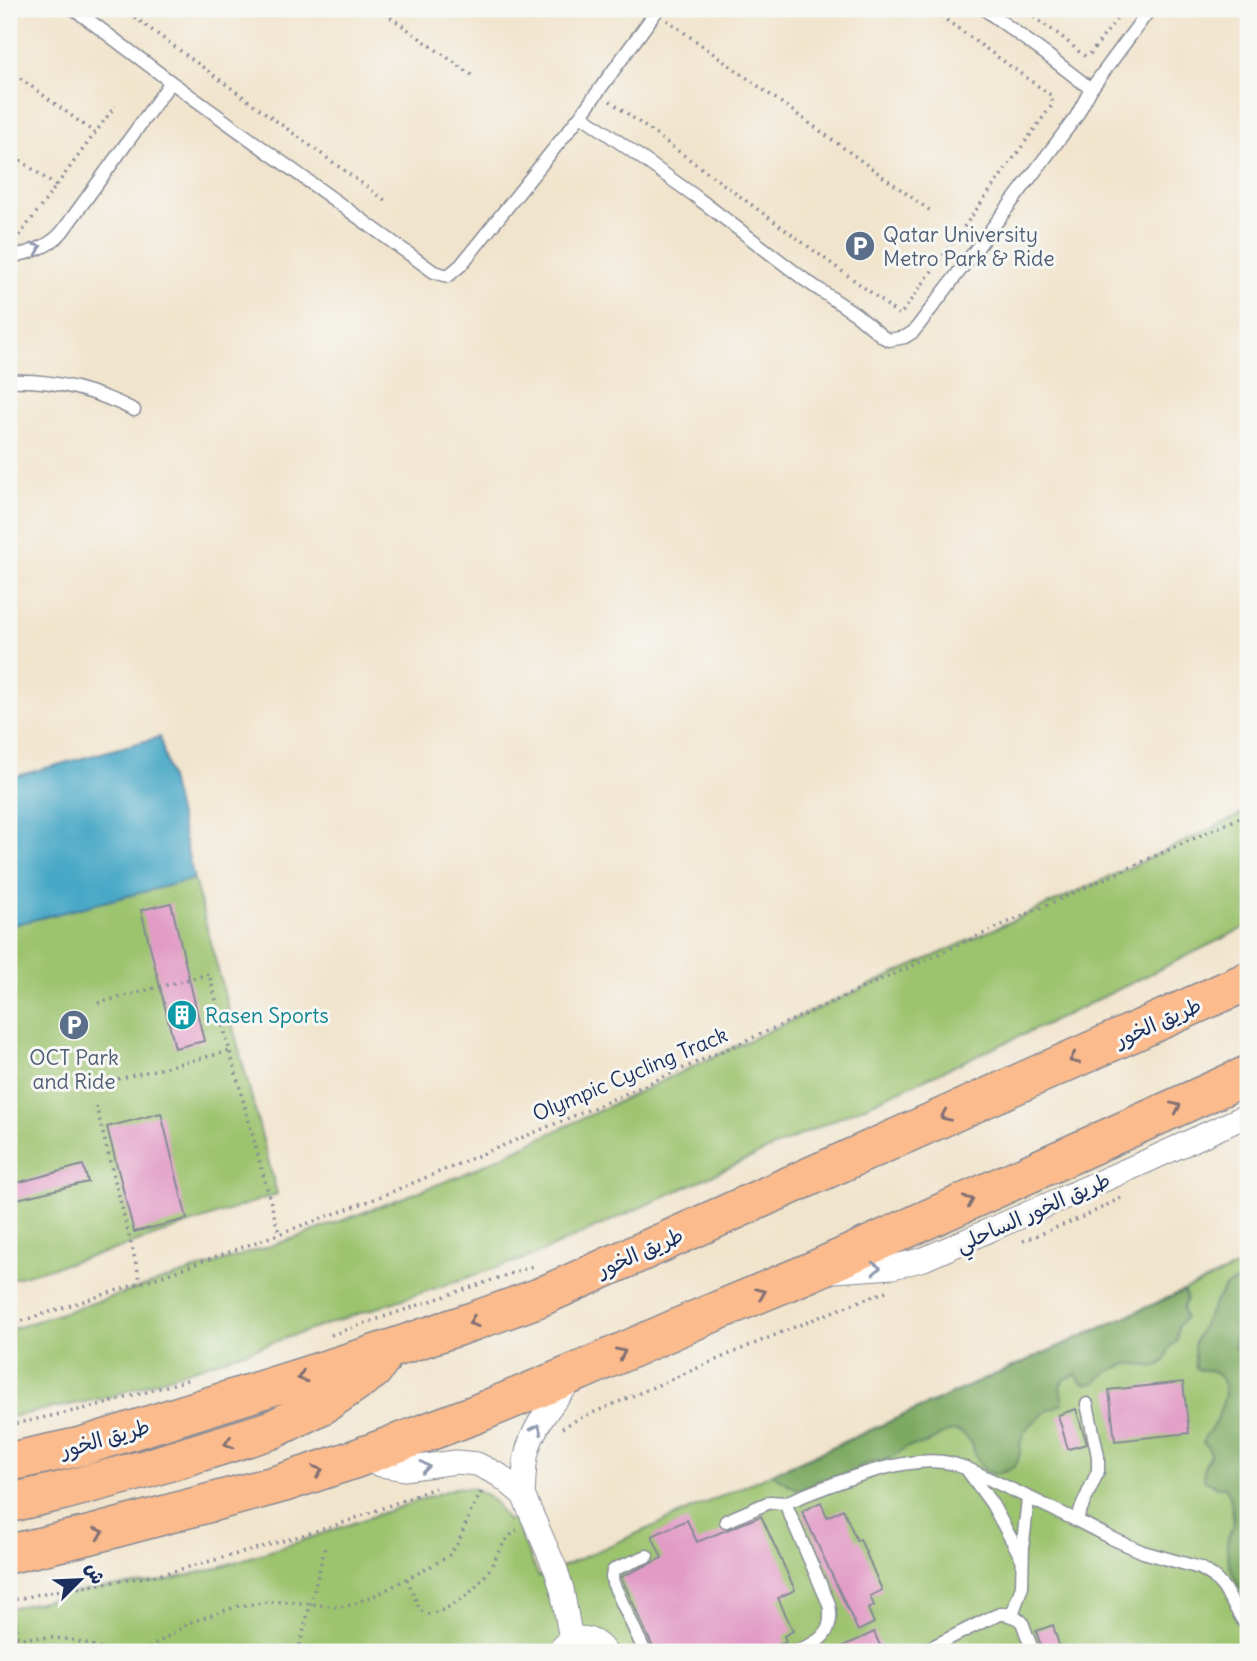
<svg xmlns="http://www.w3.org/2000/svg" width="1257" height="1661" font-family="Delius,'Playpen Sans Arabic',sans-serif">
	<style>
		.green { fill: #9cc36e; stroke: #5c7966; stroke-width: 2 }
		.forest { fill: #7da961; stroke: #4c6c60; stroke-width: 2 }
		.water { fill: #47a7c6; stroke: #316b92; stroke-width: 2 }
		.building { fill: #e29bc6 }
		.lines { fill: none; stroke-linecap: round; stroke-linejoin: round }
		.service-casing { stroke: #868a95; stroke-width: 15 }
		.minor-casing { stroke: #868a95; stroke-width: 25 }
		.motorway-casing { stroke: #868a95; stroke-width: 41 }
		.path { stroke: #868a95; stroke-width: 3.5; stroke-dasharray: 2 5; stroke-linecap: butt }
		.service { stroke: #fff; stroke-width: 12 }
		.minor { stroke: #fff; stroke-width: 23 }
		.motorway { stroke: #fbbb8c; stroke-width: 38 }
		.oneway { stroke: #8d97ae }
		.oneway2 { stroke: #806e73 }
		.labels { text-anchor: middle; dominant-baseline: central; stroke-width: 6; stroke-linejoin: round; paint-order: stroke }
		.service-label { font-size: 21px; fill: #4e5e75; stroke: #f6f6f2; text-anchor: start }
		.culture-label { font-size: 21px; fill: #0d838f; stroke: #f6f6f2; text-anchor: start }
		.street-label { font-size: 21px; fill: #1b2f5e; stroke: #f6f6f2 }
	</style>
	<rect width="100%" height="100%" fill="#f6f6f2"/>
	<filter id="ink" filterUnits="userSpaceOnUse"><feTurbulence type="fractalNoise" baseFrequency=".0143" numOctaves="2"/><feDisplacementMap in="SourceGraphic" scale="14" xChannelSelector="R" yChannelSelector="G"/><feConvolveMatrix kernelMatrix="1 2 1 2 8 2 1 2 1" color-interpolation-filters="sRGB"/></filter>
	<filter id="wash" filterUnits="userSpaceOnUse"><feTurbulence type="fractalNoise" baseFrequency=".00686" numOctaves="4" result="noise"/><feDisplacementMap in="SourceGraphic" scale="28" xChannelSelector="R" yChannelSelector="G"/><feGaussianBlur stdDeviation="1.57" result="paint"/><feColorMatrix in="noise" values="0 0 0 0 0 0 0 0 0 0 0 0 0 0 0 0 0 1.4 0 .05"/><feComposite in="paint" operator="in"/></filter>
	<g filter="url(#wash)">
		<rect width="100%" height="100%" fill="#f1e4cc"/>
		<!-- green -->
		<path class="green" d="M1248 811V926L1060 1018 535 1255 109 1397 9 1417V1330L304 1235 460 1176 777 1027 1116 874Z
			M194 879 277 1194 117 1249 9 1280V926Z
			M1248 1262V1652H9V1608L48 1600 67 1594 94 1589 163 1581 210 1570 292 1544 455 1488C482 1485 494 1498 507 1521L513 1518 539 1577Z"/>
		<!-- forest -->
		<path class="forest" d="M1248 1278V1326C1234 1335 1225 1349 1248 1355V1599C1236 1583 1226 1565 1227 1544 1227 1538 1230 1534 1232 1528 1234 1518 1232 1494 1225 1487H1218L1205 1481C1202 1470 1205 1464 1210 1455L1208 1447 1203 1443C1204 1432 1213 1430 1217 1420 1218 1417 1225 1395 1225 1393 1226 1386 1220 1373 1212 1371 1207 1369 1202 1371 1196 1369L1194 1345 1199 1332 1213 1306 1224 1288 1230 1284Z
			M1184 1291 1187 1299 1183 1308 1185 1318 1178 1326 1177 1341 1169 1348C1167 1353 1168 1359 1163 1363 1153 1371 1140 1362 1129 1364 1122 1365 1109 1371 1103 1375 1098 1378 1096 1384 1089 1384 1082 1385 1080 1379 1076 1375L1064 1379 1060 1386 1063 1403C1058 1406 1054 1408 1049 1410 1044 1412 1028 1427 1025 1431 1014 1446 1030 1465 1000 1473 970 1480 981 1431 953 1431 940 1432 934 1441 924 1444 919 1446 913 1445 908 1447 900 1450 894 1458 885 1460 879 1461 874 1460 869 1462 859 1467 851 1473 840 1476 833 1478 826 1478 819 1480 813 1483 806 1489 800 1489 792 1489 779 1478 772 1474Z"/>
		<!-- water -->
		<path class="water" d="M160 737 194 879 9 926V778Z"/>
		<g id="blocks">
			<!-- building -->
			<path class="building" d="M171 903 204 1041 175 1048 141 910Z
				M161 1113 187 1219 134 1232 107 1127Z
				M83 1165 88 1182 9 1201V1185Z
				M1183 1382 1189 1433 1115 1441 1109 1390Z
				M1076 1409 1087 1444 1068 1449 1058 1415Z
				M821 1502 827 1517 843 1509 857 1541 860 1539 882 1590 870 1596 874 1606 868 1609 874 1623 858 1631 802 1511Z
				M761 1516 795 1590 778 1598 793 1631 784 1636 786 1642 764 1652H655L621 1577 662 1558 652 1536 687 1520 697 1542Z
				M1053 1625 1061 1652H1043L1036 1631Z
				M874 1632 883 1652H829L857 1640Z"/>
		</g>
	</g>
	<g filter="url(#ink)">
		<use href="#blocks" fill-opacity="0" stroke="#868a95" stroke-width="2"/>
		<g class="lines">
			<!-- service casing -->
			<g class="service-casing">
				<path id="service" d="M74 9 171 82 434 272 448 276 461 265 581 115 658 9
					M984 9 1047 55 1091 89
					M581 115 695 196 805 280 857 315 883 337 889 340 905 337 913 332 918 326 1076 117 1091 89 1150 9
					M9 257C29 253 48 248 62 232L171 82
					M9 381C54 379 94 390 134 410
					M968 1471 992 1504 1021 1557
					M785 1503 829 1604C835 1634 819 1643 794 1652
					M1076 1520 1098 1471V1456L1087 1404
					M726 1521 770 1502 785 1503C827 1486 905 1453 950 1463 955 1464 961 1467 966 1468L1076 1520 1111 1538 1143 1552 1200 1568 1213 1576 1223 1587 1248 1629
					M1012 1615 1022 1586 1023 1543 1028 1499
					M645 1652 613 1583 612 1577 613 1571 617 1568 647 1556
					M922 1652 986 1620 1000 1614H1006L1017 1618 1022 1622 1033 1652"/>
			</g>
			<!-- minor casing -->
			<g class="minor-casing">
				<path id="minor" d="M835 1271 893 1267 924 1259 1147 1161 1248 1115
					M361 1458 380 1465 404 1469 456 1462 477 1464 499 1475 523 1495 556 1570 562 1589 571 1640
					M523 1495C524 1483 524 1469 526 1457 531 1429 552 1403 570 1382
					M559 1652C570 1633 593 1634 605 1652"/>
			</g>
			<!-- motorway casing -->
			<g class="motorway-casing">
				<path id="motorway" d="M9 1462 83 1446 369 1356 474 1321 538 1298 1248 981
					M9 1503 62 1491 146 1469 271 1430 322 1405 373 1370 380 1361
					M9 1554 90 1535 283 1483 355 1459 476 1414 580 1371 698 1319 808 1273 1248 1075"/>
			</g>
			<!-- path -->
			<path class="path" d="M123 9 386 201
				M379 9 476 78
				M1022 9 1061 36 1083 55 1087 56 1091 53 1124 9
				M667 20 932 212
				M9 70 95 133
				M610 101 873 294 899 315 903 311 1052 105V98L1049 94 931 9
				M9 152 56 186
				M9 233 17 239 115 106
				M98 1003 209 974 279 1233
				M118 1079 230 1051
				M96 1106 141 1283
				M1023 1241 1085 1216 1121 1198
				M9 1325 168 1274 372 1200 593 1108 777 1027 1248 814
				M331 1335 536 1265
				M9 1425 102 1405 187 1380
				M562 1428 578 1419C681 1376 783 1329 887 1291
				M407 1579 420 1610 427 1614C451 1611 476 1591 489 1570 498 1555 502 1540 517 1530
				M9 1601 49 1592 159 1575 259 1548 343 1523 435 1488
				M9 1601 18 1638
				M9 1639C40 1636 79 1636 106 1652
				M143 1652 191 1622 239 1606 269 1602H293L339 1607 351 1605 378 1594 428 1568 449 1555 459 1541 471 1511 482 1491
				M248 1652H279
				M298 1652 326 1544"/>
			<!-- service -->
			<use href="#service" class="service"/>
			<!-- minor -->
			<use href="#minor" class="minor"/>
			<!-- motorway -->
			<use href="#motorway" class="motorway"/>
		</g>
		<!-- one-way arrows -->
		<defs><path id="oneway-chevron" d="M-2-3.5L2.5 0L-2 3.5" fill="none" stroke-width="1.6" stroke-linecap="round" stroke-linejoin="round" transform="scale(1.75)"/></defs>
		<g class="oneway">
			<use href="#oneway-chevron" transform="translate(37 248) rotate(-23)"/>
			<use href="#oneway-chevron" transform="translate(876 1268) rotate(-4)"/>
			<use href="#oneway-chevron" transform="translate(537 1429) rotate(-65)"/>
			<use href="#oneway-chevron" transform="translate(425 1467) rotate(-7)"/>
		</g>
		<g class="oneway2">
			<use href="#oneway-chevron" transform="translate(1074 1059) rotate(156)"/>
			<use href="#oneway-chevron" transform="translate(1176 1107) rotate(-24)"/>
			<use href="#oneway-chevron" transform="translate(945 1116) rotate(156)"/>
			<use href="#oneway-chevron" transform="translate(969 1201) rotate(-24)"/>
			<use href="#oneway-chevron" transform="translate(761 1293) rotate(-23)"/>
			<use href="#oneway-chevron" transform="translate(473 1322) rotate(161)"/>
			<use href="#oneway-chevron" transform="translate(621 1353) rotate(-24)"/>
			<use href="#oneway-chevron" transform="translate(302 1377) rotate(162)"/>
			<use href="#oneway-chevron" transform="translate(229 1443) rotate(163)"/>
			<use href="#oneway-chevron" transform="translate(318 1471) rotate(-18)"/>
			<use href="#oneway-chevron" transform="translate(99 1533) rotate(-15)"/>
		</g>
	</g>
	<!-- icons -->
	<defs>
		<g id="parking-disc" transform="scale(1.575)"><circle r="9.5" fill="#5c6f8a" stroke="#f6f6f2"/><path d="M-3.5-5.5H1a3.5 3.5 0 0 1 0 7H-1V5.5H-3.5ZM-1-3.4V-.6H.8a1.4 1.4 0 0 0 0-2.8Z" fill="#fff"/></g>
		<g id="building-disc" transform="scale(1.575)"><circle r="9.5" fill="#0f9aa8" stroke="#f6f6f2"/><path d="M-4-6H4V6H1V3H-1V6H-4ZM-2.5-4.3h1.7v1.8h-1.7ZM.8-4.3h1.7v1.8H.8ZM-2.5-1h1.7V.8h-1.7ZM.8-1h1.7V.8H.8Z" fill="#fff"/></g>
	</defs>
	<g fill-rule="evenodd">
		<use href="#parking-disc" x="860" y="246"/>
		<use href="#building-disc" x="182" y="1015"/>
		<use href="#parking-disc" x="74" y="1025"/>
	</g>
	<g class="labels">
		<!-- service labels -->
		<g class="service-label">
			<text x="883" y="234">Qatar University<tspan x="883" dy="24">Metro Park &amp; Ride</tspan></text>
			<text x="74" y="1057" text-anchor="middle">OCT Park<tspan x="74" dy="24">and Ride</tspan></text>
		</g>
		<!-- culture labels -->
		<g class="culture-label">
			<text x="205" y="1015">Rasen Sports</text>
		</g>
		<!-- street labels -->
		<g class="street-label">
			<text transform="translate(1158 1022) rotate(-24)">طريق الخور</text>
			<text transform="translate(630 1074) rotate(-23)">Olympic Cycling Track</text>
			<text transform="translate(1033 1212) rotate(-24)">طريق الخور الساحلي</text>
			<text transform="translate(640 1252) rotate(-24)">طريق الخور</text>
			<text transform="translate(105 1438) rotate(-16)">طريق الخور</text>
		</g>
	</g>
	<!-- margin -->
	<rect width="1257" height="1661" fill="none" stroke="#f6f6f2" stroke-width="35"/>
	<!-- north arrow -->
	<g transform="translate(80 1580) rotate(66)" stroke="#f6f6f2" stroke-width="5" paint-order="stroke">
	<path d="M0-5L12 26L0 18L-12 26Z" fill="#1b2f5e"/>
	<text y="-10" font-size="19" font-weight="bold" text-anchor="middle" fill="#1b2f5e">ش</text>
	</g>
</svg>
